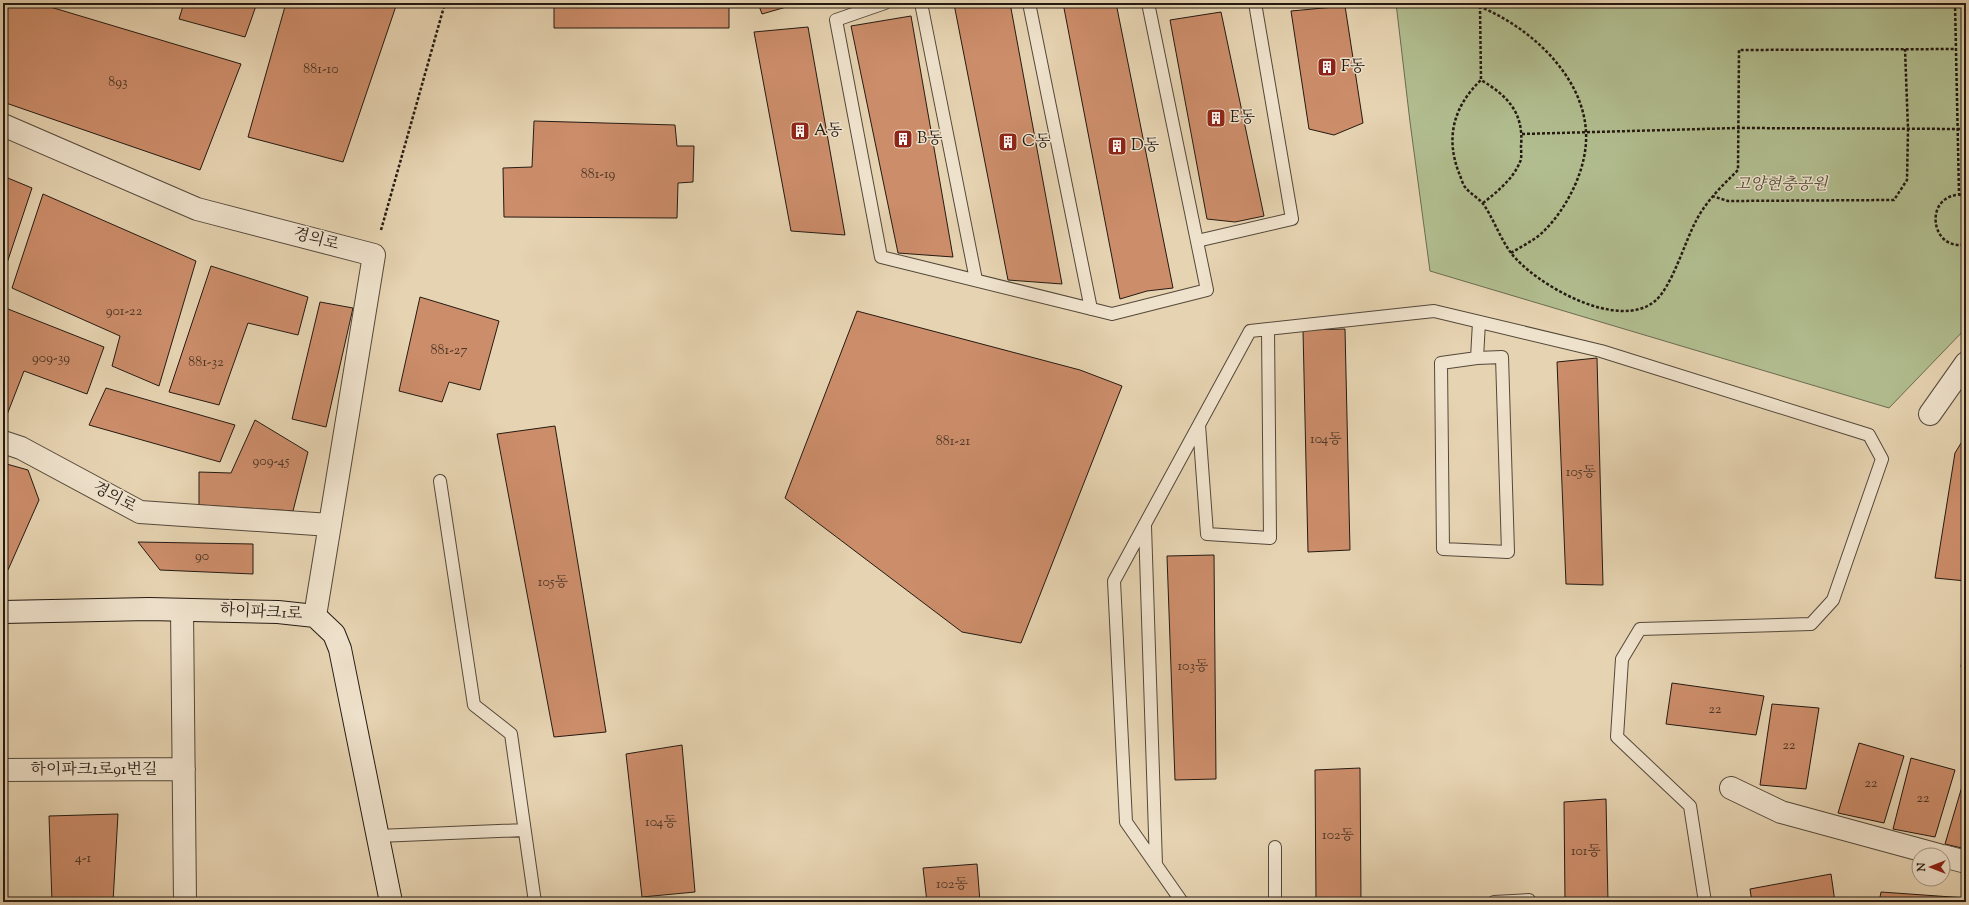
<svg xmlns="http://www.w3.org/2000/svg" width="1969" height="905" font-family="'Sorts Mill Goudy','Noto Serif KR',serif">
	<style>
		.green { fill: #b1bd8f; stroke: #6a6c50 }
		.building { fill: #cc8d6a; stroke: #241a12 }
		.lines { fill: none; stroke-linecap: round; stroke-linejoin: round }
		.lane-casing { stroke: #54483a; stroke-width: 14 }
		.street-casing { stroke: #54483a; stroke-width: 24 }
		.secondary-casing { stroke: #241a12; stroke-width: 24 }
		.path { stroke: #241a12; stroke-width: 2.5; stroke-dasharray: 3 2; stroke-linecap: butt }
		.lane { stroke: #efe2cc; stroke-width: 12 }
		.street { stroke: #efe2cc; stroke-width: 22 }
		.secondary { stroke: #efe2cc; stroke-width: 22 }
		.labels { text-anchor: middle; dominant-baseline: central; stroke-width: 3; stroke-linejoin: round; paint-order: stroke }
		.number-label { font-size: 14px; fill: #4e3728 }
		.poi-label { font-size: 16px; fill: #241a12; stroke: #efe2cc; text-anchor: start }
		.park-label { font-size: 16px; font-style: italic; fill: #4e4b38; stroke: #efe2cc }
		.street-label { font-size: 16px; fill: #241a12; stroke: #efe2cc }
	</style>
	<rect width="100%" height="100%" fill="#e6d3b1"/>
	<filter id="stains"><feTurbulence type="fractalNoise" baseFrequency=".005" numOctaves="4"/><feColorMatrix values="0 0 0 0 .2 0 0 0 0 .09 0 0 0 0 .02 0 0 0 .5 -.17"/></filter>
	<radialGradient id="worn" r=".72"><stop offset=".6" stop-color="#630" stop-opacity="0"/><stop offset="1" stop-color="#630" stop-opacity=".3"/></radialGradient>
	<!-- green -->
	<path class="green" d="M1396 3H1966V328L1889 408 1430 271 1410 122Z"/>
	<!-- building -->
	<path class="building" d="M3 3H37L241 64 200 170 3 102Z
		M184 3H257L245 37 179 19Z
		M286 3H397L343 162 248 137Z
		M554 3H729V28H554Z
		M758 3H800L762 14Z
		M962 3H1010L1062 284 1008 280 954 4Z
		M1063 3H1116L1173 288 1147 291 1120 299Z
		M1345 6 1363 123 1334 135 1309 129 1291 11Z
		M1221 12 1264 216 1235 222 1207 219 1170 20Z
		M911 16 953 257 898 253 851 26Z
		M808 27 845 235 791 231 754 32Z
		M534 121 675 125 677 146H694L693 182 678 183 677 218 504 217 503 168 532 167Z
		M3 176 32 188 3 275Z
		M43 194 196 261 159 386 112 366 120 336 12 288Z
		M211 266 308 297 298 335 248 323 219 405 169 392Z
		M420 297 499 321 480 390 449 382 442 402 399 391Z
		M320 302 353 308 326 427 292 419Z
		M3 307 104 347 87 394 24 371 3 425Z
		M857 311 1080 370 1122 386 1021 643 962 632 785 498Z
		M1345 329 1350 550 1308 552 1303 330Z
		M1597 358 1603 585 1566 584 1557 362Z
		M106 388 235 425 220 462 89 425Z
		M255 420 308 452 293 511 199 505V472L231 473Z
		M555 426 606 732 554 737 497 434Z
		M1966 435V581L1935 578 1955 453Z
		M3 463 28 470 39 500 8 570H3Z
		M138 542 253 544V574L160 570Z
		M1214 555 1216 779 1175 780 1167 556Z
		M1966 623V668L1961 667Z
		M1672 683 1764 696 1756 735 1666 724Z
		M1772 704 1819 708 1806 789 1760 785Z
		M1859 743 1904 756 1884 823 1838 813Z
		M682 745 695 892 642 897 626 754Z
		M1911 758 1955 770 1935 837 1893 829Z
		M1360 768 1361 902H1316L1315 770Z
		M1966 773V849L1945 844Z
		M1606 799 1608 902H1565L1564 802Z
		M118 814 113 902H52L49 816Z
		M977 864 980 902H927L923 868Z
		M1831 874 1835 902H1752L1750 889Z
		M1881 892 1966 898 1965 902H1879Z"/>
	<g class="lines">
		<!-- lane casing -->
		<g class="lane-casing">
			<path id="lane" d="M885 3 836 20 881 257 1112 314 1207 290 1148 3
				M921 3 976 280
				M1029 3 1091 309
				M1197 241 1292 219 1255 3
				M1502 357 1508 552 1443 549 1441 363 1477 358Z
				M1477 358 1479 322
				M1199 425 1207 534 1270 538 1268 329
				M440 481 474 705 511 734 535 902
				M1145 526 1156 865
				M378 836 524 830
				M1182 902 1126 822 1114 581 1250 331 1434 311 1601 351 1869 435 1882 459 1833 600 1811 624 1640 629 1622 659 1617 737 1690 806 1705 902
				M1275 902V847
				M1494 902 1529 900V902"/>
		</g>
		<!-- street casing -->
		<g class="street-casing">
			<path id="street" d="M3 125 197 209 374 255 315 616
				M1930 414 1966 363
				M3 442 21 448 140 512 330 525
				M182 610 185 902
				M3 770 184 769
				M1731 788 1781 812 1939 855
				M1943 856 1966 862"/>
		</g>
		<!-- secondary casing -->
		<g class="secondary-casing">
			<path id="secondary" d="M3 612 149 609 278 612 315 616 334 634 340 649 391 902"/>
		</g>
		<!-- path -->
		<path class="path" d="M1470 3C1523 21 1583 72 1586 132 1588 167 1568 207 1544 231 1535 240 1522 246 1511 253
			M1955 3 1959 194
			M1480 6 1481 80
			M1522 134 1738 128 1966 129
			M1966 195C1922 190 1929 253 1966 244
			M1712 196 1728 201 1894 200 1907 180 1908 129 1905 49
			M1483 203C1497 192 1513 179 1520 162 1522 158 1521 151 1521 146 1524 113 1508 96 1481 80 1454 106 1445 137 1459 173 1461 177 1462 183 1465 187 1470 194 1479 198 1484 205 1494 220 1500 238 1511 253 1535 284 1618 332 1655 301 1672 287 1685 241 1696 221 1706 201 1723 185 1738 170L1739 50 1956 49
			M381 230 445 3"/>
		<!-- lane -->
		<use href="#lane" class="lane"/>
		<!-- street -->
		<use href="#street" class="street"/>
		<!-- secondary -->
		<use href="#secondary" class="secondary"/>
	</g>
	<!-- icons -->
	<defs>
		<g id="building-square" transform="scale(1)"><rect x="-9" y="-9" width="18" height="18" rx="4" fill="#8f2418" stroke="#efe2cc"/><path d="M-4-6H4V6H1V3H-1V6H-4ZM-2.5-4.3h1.7v1.8h-1.7ZM.8-4.3h1.7v1.8H.8ZM-2.5-1h1.7V.8h-1.7ZM.8-1h1.7V.8H.8Z" fill="#fff"/></g>
	</defs>
	<g fill-rule="evenodd">
		<use href="#building-square" x="1327" y="67"/>
		<use href="#building-square" x="1216" y="118"/>
		<use href="#building-square" x="800" y="131"/>
		<use href="#building-square" x="903" y="139"/>
		<use href="#building-square" x="1008" y="142"/>
		<use href="#building-square" x="1117" y="146"/>
	</g>
	<g class="labels">
		<!-- number labels -->
		<g class="number-label">
			<text x="321" y="70">881-10</text>
			<text x="118" y="83">893</text>
			<text x="598" y="175">881-19</text>
			<text x="124" y="312">901-22</text>
			<text x="449" y="351">881-27</text>
			<text x="51" y="359">909-39</text>
			<text x="206" y="363">881-32</text>
			<text x="1326" y="440">104동</text>
			<text x="953" y="442">881-21</text>
			<text x="271" y="462">909-45</text>
			<text x="1581" y="473">105동</text>
			<text x="202" y="557">90</text>
			<text x="553" y="583">105동</text>
			<text x="1193" y="667">103동</text>
			<text x="1715" y="710">22</text>
			<text x="1789" y="746">22</text>
			<text x="1871" y="784">22</text>
			<text x="1923" y="799">22</text>
			<text x="661" y="823">104동</text>
			<text x="1338" y="836">102동</text>
			<text x="1586" y="852">101동</text>
			<text x="83" y="859">4-1</text>
			<text x="952" y="885">102동</text>
		</g>
		<!-- poi labels -->
		<g class="poi-label">
			<text x="1341" y="67">F동</text>
			<text x="1230" y="118">E동</text>
			<text x="814" y="131">A동</text>
			<text x="917" y="139">B동</text>
			<text x="1022" y="142">C동</text>
			<text x="1131" y="146">D동</text>
		</g>
		<!-- park labels -->
		<g class="park-label">
			<text x="1781" y="185">고양현충공원</text>
		</g>
		<!-- street labels -->
		<g class="street-label">
			<text transform="translate(316 240) rotate(15)">경의로</text>
			<text transform="translate(114 498) rotate(28)">경의로</text>
			<text transform="translate(261 613) rotate(3)">하이파크1로</text>
			<text x="94" y="770">하이파크1로91번길</text>
		</g>
	</g>
	<!-- margin -->
	<rect width="1969" height="905" fill="none" stroke="#e6d3b1" stroke-width="16"/>
	<rect x="4" y="4" width="1961" height="897" fill="none" stroke="#241a12" stroke-width="2"/>
	<rect x="8" y="8" width="1953" height="889" fill="none" stroke="#241a12"/>
	<!-- north arrow -->
	<g transform="translate(1931 867) rotate(270)"><circle r="19" fill="#efe2cc" stroke="#9e9282"/>
	<path d="M0-3L7 15L0 10L-7 15Z" fill="#8f2418"/>
	<text y="-6" font-size="11" font-weight="bold" text-anchor="middle" fill="#241a12">N</text>
	</g>
	<rect width="100%" height="100%" filter="url(#stains)"/>
	<rect width="100%" height="100%" fill="url(#worn)"/>
</svg>
